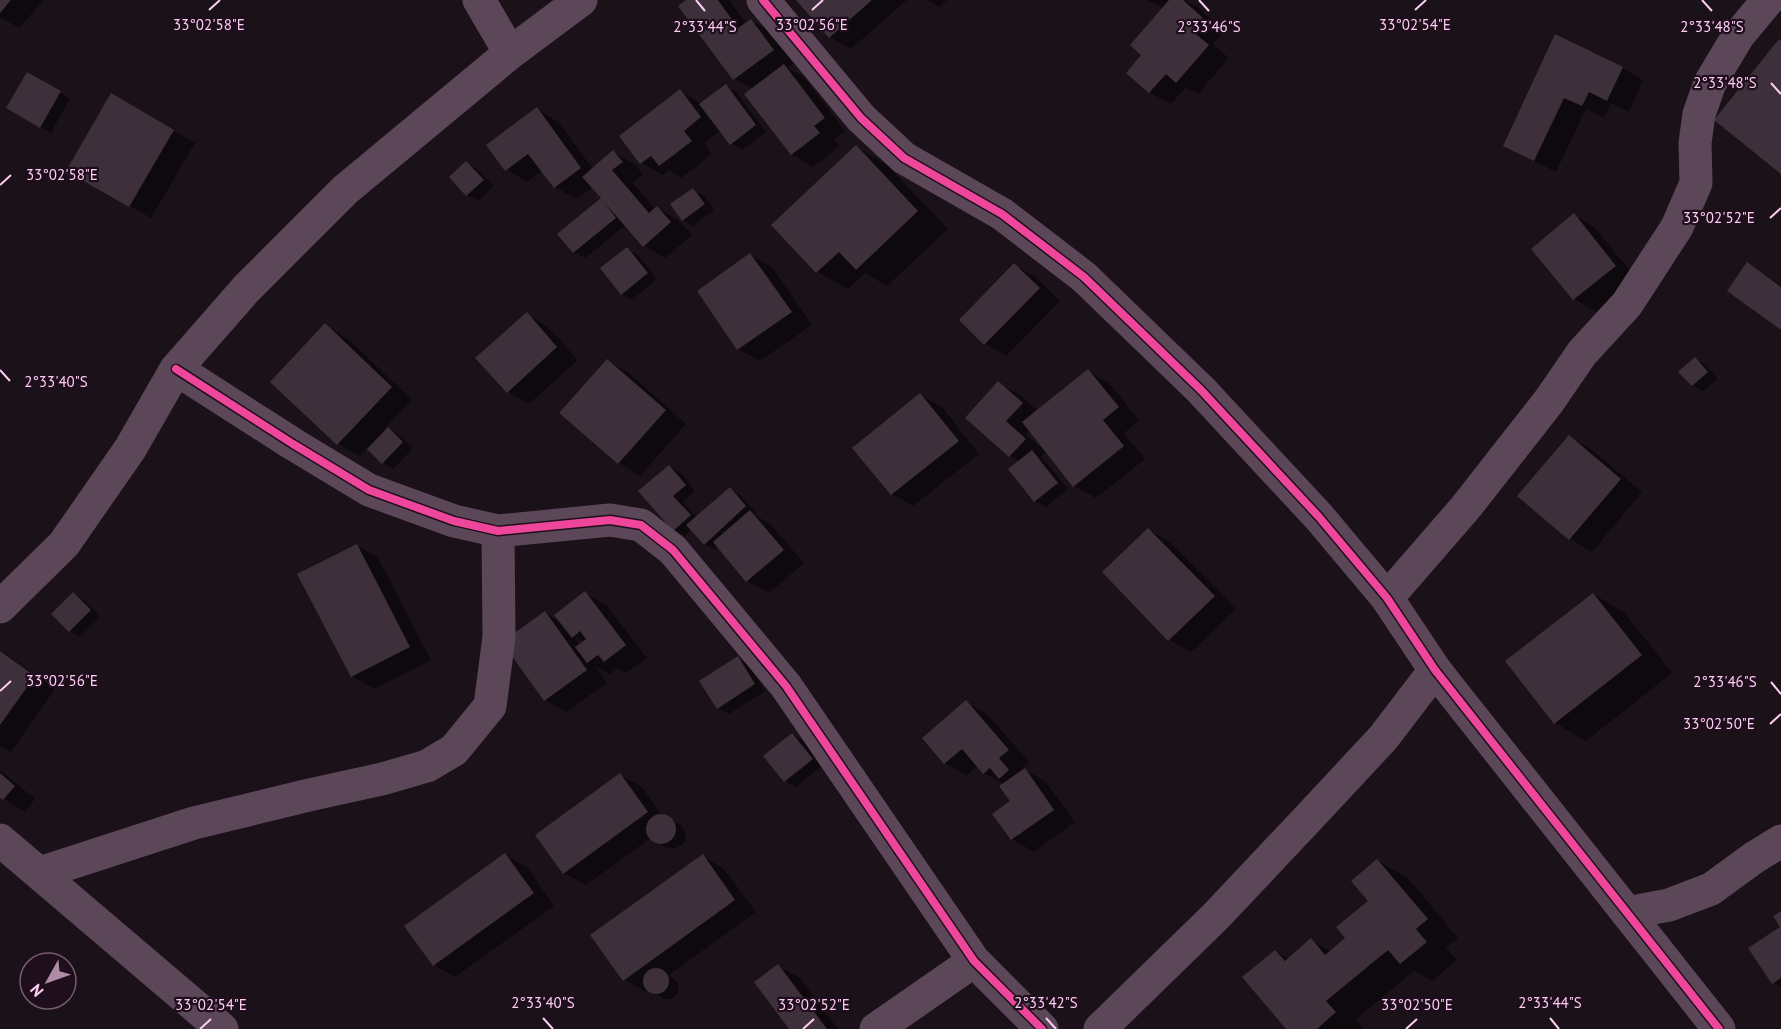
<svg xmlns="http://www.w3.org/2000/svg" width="1781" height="1029" font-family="'PT Sans',sans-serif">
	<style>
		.shadow { fill: #0007; fill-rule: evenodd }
		.building { fill: #3d303b }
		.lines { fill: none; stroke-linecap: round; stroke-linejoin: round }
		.minor { stroke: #5c4759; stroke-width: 33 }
		.cycleway-casing { stroke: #1f0e1b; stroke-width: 11 }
		.cycleway { stroke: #ed469a; stroke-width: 8 }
		.ticks { fill: none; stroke: #fdcef4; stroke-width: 2 }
		.ticks-label { font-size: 15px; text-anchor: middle; fill: #fdcef4; stroke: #1f0e1b; stroke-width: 4.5; stroke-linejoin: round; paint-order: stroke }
	</style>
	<rect width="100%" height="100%" fill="#1b1219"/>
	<!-- shadow -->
	<path class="shadow" d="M0 0H44L19 28 0 17Z
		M689 0H729L747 24 752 21 773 33 794 63 788 68 805 78 845 131 834 139 840 146 813 167 792 154 753 89 735 79Z
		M798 0H907L851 49 830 37Z
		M927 0H947L939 7Z
		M1147 0H1184L1197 7 1224 31 1213 44 1229 58 1198 94 1186 87 1171 104 1149 92 1143 55 1164 9Z
		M1556 36 1622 68 1643 80 1629 112 1611 103 1604 118 1586 109 1556 172 1505 146Z
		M27 74 70 98 51 133 8 108Z
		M726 86 736 92 766 132 742 150 731 143 721 130 704 143 712 154 681 178 669 170 662 175 641 162 680 91 702 104Z
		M112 95 195 143 151 218 68 170Z
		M537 109 558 122 593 169 614 152 635 165 643 174 633 183 655 209 657 208 678 220 692 235 665 258 644 246 626 225 585 258 574 252 559 234 601 200 607 204 593 187 576 199 555 187 542 171 527 182 506 169Z
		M857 147 887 165 948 229 887 286 865 273 848 289 817 272Z
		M467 163 477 169 494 186 478 201 467 195 451 178Z
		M693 190 704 196 714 210 693 226 683 220Z
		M1574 215 1595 228 1636 278 1596 312 1574 299 1533 249Z
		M627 249 638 255 657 279 632 300 622 294Z
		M750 255 772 267 812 325 760 361 738 349Z
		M1747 264 1781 285V329Z
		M1014 265 1036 277 1060 301 1006 356 985 344Z
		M527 314 548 327 578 360 529 404 507 392Z
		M325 325 347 338 412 400 386 427 399 435 413 448 393 469 383 463 368 448 360 456 338 444Z
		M1696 359 1706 365 1718 379 1703 391 1692 385Z
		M608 361 629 373 686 424 640 476 619 463 561 413Z
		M1088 371 1109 383 1139 420 1124 433 1145 459 1096 498 1074 486 1047 451 1041 457 1068 489 1046 507 1035 501 1010 469 1020 462 1010 456 998 383 1020 395 1038 411ZM1030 430 1045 448 1043 449 1026 435Z
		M920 395 942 407 979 454 913 506 892 494Z
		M1570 437 1591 449 1642 492 1592 552 1570 539 1519 496Z
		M669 466 680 472 695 491 683 502 697 518 730 489 740 495 756 513 754 514 771 525 804 563 769 593 747 581 719 546 715 550 704 544 692 529 685 536 674 530Z
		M1149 530 1170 542 1236 609 1191 652 1169 640 1104 572Z
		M357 545 378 558 431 660 374 689 352 676Z
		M585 593 607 606 647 658 626 673 618 668 610 674 595 666 607 683 566 712 545 700V613L562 623ZM575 637 584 642 580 645Z
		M73 594 84 600 100 617 80 637 70 631Z
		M1593 594 1624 612 1672 673 1586 741 1555 723Z
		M0 650 55 689 11 752 0 746Z
		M738 658 748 664 765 691 729 714 718 708Z
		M966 702 988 715 1029 762 1022 768 1046 782 1075 822 1034 852 1012 839 994 814 1012 801 1004 784 984 773 978 766 966 775 945 763Z
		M792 734 803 740 822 766 796 787 785 781Z
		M0 770 35 799 25 812 0 796Z
		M620 775 642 787 662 816 666 817 681 825 686 833 685 841 682 845 674 849 665 847 651 838 586 885 564 873Z
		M505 855 527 867 554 906 455 977 434 965Z
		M703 856 724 869 756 912 669 975 678 983 679 991 672 999H665L648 989 645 992 624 979Z
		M1377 860 1408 878 1458 938 1446 948 1457 960 1432 981 1414 971 1356 1019 1364 1029H1288L1275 951 1289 959 1311 940 1331 952 1347 938 1370 901Z
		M1781 928V987L1773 982Z
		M778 966 800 978 838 1029H791Z"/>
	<!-- building -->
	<path class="building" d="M0 0H11L0 13Z
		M686 0H718L738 28 751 19 774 50 733 80 678 6Z
		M796 0H872L829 38Z
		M1169 0H1183L1203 18 1192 31 1209 45 1176 83 1166 74 1149 93 1126 73 1141 55 1130 45Z
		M1555 34 1623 67 1607 101 1589 92 1582 106 1564 98 1534 161 1503 146Z
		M1779 39 1781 41V174L1714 120Z
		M784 64 825 118 814 126 820 133 791 155 744 94Z
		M27 72 61 91 40 128 6 108Z
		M726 84 756 125 730 145 699 104Z
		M680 89 701 117 684 131 692 141 659 166 651 156 640 164 619 136Z
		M111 93 174 130 129 207 66 171Z
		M537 107 581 168 554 188 528 154 505 171 486 145Z
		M856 145 918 211 856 270 839 252 816 273 771 225Z
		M613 150 623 162 612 170 649 213 657 206 671 222 643 247 604 202 616 218 573 253 557 234 601 198 582 177Z
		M466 161 484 180 466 196 449 177Z
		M693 188 705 204 682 221 670 204Z
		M1574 213 1616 266 1573 300 1531 249Z
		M627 247 648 273 621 295 600 268Z
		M750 253 792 312 737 350 697 291Z
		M1747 262 1781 287V330L1727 291Z
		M1014 263 1040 288 984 345 959 320Z
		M527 312 557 347 507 393 475 358Z
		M325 323 392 387 337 445 270 382Z
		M1695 357 1708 372 1692 386 1678 372Z
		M607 359 666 410 618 464 559 413Z
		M1088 369 1119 407 1103 420 1124 446 1073 487 1022 422Z
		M998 381 1023 403 1006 421 1026 439 1009 457 965 418Z
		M920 393 959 441 891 495 852 448Z
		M388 427 403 442 382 464 367 449Z
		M1569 435 1621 479 1569 540 1517 496Z
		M1032 450 1058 483 1034 502 1008 469Z
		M669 465 686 485 673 496 691 515 673 531 638 491Z
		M730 487 746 506 704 545 686 525Z
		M750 510 784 550 746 582 713 542Z
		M1148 528 1215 596 1168 641 1102 572Z
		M357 544 410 647 351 677 297 574Z
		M585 591 626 645 604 662 598 655 587 663 575 647 586 639 580 631 572 638 554 615Z
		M73 592 91 610 69 632 51 614Z
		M1593 593 1642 655 1554 724 1505 661Z
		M545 611 587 670 544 701 502 642Z
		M0 651 35 676 0 725Z
		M738 656 755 684 717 709 699 681Z
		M966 700 1009 750 999 758 1009 770 999 779 990 768 983 774 962 749 944 764 922 738Z
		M792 733 813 759 784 782 763 756Z
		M1025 768 1054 810 1011 840 992 814 1010 801 999 786Z
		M0 773 15 786 3 800 0 798Z
		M620 773 648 812 563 874 535 835Z
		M646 829a15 15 0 1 1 30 0a15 15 0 1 1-30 0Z
		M505 853 534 893 433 966 404 926Z
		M703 854 735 900 623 981 590 935Z
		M1377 859 1428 919 1416 929 1427 942 1400 964 1388 950 1326 1001 1336 1012 1317 1029H1286L1242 977 1275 950 1285 961 1311 938 1325 955 1345 938 1336 927 1368 901 1351 881Z
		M1781 911V978L1772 984 1748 948 1780 927 1773 916Z
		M778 964 827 1029H789L754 982Z
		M643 981a13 13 0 1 1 26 0a13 13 0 1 1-26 0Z"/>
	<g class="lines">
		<!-- minor -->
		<path class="minor" d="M479 0 510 53
			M763 0 861 118 904 158 1002 214 1084 277 1201 390 1319 517 1387 598 1435 670 1719 1029
			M176 369 293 444 369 490 454 521 498 531 610 520 641 525 673 550 786 686 974 961 1042 1029
			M1387 598 1466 507 1549 401 1582 353 1627 304 1677 227 1696 183 1695 143 1699 114 1710 83 1738 36 1768 0
			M0 607 64 544 130 449 176 369 246 289 345 190 510 53 581 0
			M0 840 222 1029
			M40 873 194 823 309 795 382 779 427 766 454 750 490 706 499 637 498 531
			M1627 913 1669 905 1711 889 1755 857 1781 841
			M876 1029 974 961
			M1100 1029 1216 916 1315 811 1383 738 1435 670"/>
		<!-- cycleway casing -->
		<g class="cycleway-casing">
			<path id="cycleway" d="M763 0 861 118 904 158 1002 214 1084 277 1201 390 1319 517 1387 598 1435 670 1719 1029
				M176 369 293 444 369 490 454 521 498 531 610 520 641 525 673 550 786 686 974 961 1042 1029"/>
		</g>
		<!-- cycleway -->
		<use href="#cycleway" class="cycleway"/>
	</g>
	<!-- ticks -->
	<path class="ticks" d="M696 0 705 11M1199 0 1209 11M1702 0 1712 11M209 10 220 0M812 10 823 0M1415 10 1426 0M1771 83 1781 94M0 185 11 175M1770 218 1781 208M0 370 10 381M1771 682 1781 694M0 691 11 681M1770 724 1781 714M543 1018 553 1029M1046 1018 1056 1029M1550 1018 1559 1029M200 1029 211 1019M803 1029 814 1019M1406 1029 1417 1019"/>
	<g class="ticks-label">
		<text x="1415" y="30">33°02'54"E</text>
		<text x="209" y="30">33°02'58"E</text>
		<text x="812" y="30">33°02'56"E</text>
		<text x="705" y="32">2°33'44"S</text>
		<text x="1209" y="32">2°33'46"S</text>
		<text x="1712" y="32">2°33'48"S</text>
		<text x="1725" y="88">2°33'48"S</text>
		<text x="62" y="180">33°02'58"E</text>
		<text x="1719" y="223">33°02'52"E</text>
		<text x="56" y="387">2°33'40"S</text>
		<text x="62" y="686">33°02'56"E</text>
		<text x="1725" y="687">2°33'46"S</text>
		<text x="1719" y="729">33°02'50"E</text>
		<text x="543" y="1008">2°33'40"S</text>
		<text x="1046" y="1008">2°33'42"S</text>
		<text x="1550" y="1008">2°33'44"S</text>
		<text x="211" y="1010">33°02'54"E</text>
		<text x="814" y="1010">33°02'52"E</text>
		<text x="1417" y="1010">33°02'50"E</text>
	</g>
	<!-- north arrow -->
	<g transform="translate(48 981) rotate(230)"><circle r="28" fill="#1f0e1b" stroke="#785b72" stroke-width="1.5"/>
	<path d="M0-4.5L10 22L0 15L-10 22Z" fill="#ae8ca7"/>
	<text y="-9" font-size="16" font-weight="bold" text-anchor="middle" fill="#fdcef4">N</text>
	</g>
</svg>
